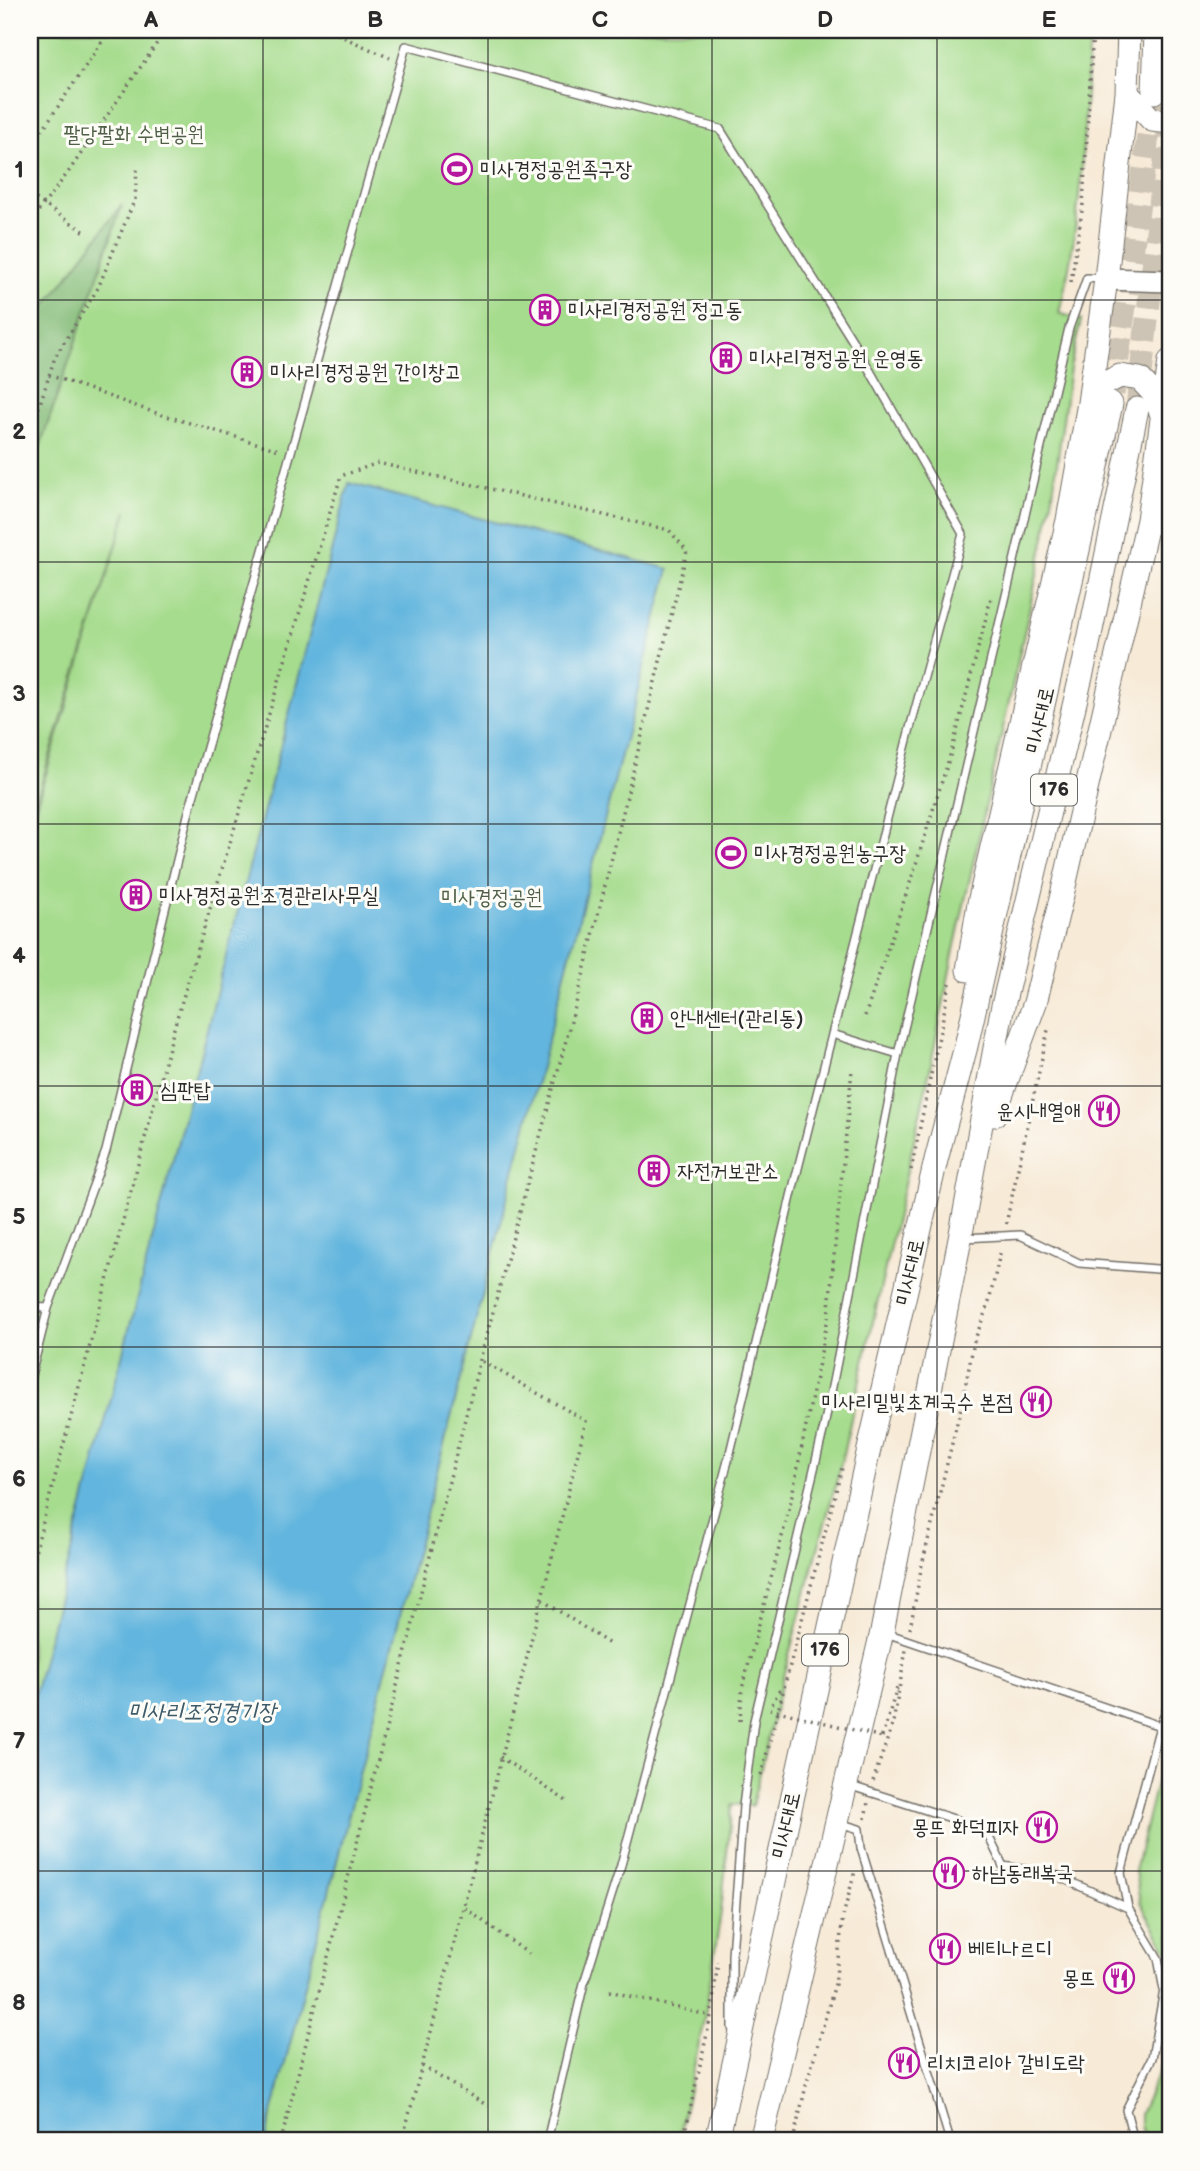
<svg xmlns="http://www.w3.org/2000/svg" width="1200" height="2171" font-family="'Balsamiq Sans','Poor Story',sans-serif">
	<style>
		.green { fill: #a6dc8d; stroke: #68845c; stroke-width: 2 }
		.forest { fill: #84bc78; stroke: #587452; stroke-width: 2 }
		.water { fill: #62b5de; stroke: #467084; stroke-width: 2 }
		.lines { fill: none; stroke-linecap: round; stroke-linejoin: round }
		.primary-tunnel { stroke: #cec4b5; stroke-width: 23; stroke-dasharray: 23 11; stroke-linecap: butt }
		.lane-casing { stroke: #726e67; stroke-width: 10 }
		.secondary-casing { stroke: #726e67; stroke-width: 24 }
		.primary-casing { stroke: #726e67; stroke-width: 25 }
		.path { stroke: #726e67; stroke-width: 3.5; stroke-dasharray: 2 5; stroke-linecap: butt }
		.lane { stroke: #fff; stroke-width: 7 }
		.secondary { stroke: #fff; stroke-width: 21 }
		.primary { stroke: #fff; stroke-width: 23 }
		.path-bridge { stroke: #726e67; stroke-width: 3.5; stroke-dasharray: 2 5; stroke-linecap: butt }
		.grid { fill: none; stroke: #2b2b2b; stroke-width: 2; stroke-opacity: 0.55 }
		.labels { text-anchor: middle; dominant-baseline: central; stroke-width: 6; stroke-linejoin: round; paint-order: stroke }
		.shield { fill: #fdfcf7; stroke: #6a6a68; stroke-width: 2 }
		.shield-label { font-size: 19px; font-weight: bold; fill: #2b2b2b }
		.park-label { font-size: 21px; fill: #506048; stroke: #fdfcf7 }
		.poi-label { font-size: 21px; fill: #2b2b2b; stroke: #fdfcf7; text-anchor: start }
		.street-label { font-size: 21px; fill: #2b2b2b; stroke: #fdfcf7 }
		.water-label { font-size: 23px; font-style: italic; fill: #3e5b6a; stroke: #fdfcf7 }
		.neatline { fill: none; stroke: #2b2b2b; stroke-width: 2.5 }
		.grid-label { font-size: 23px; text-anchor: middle; font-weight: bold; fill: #2b2b2b }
	</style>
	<rect width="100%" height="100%" fill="#fdfcf7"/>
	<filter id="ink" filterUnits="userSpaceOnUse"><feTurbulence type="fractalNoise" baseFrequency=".0143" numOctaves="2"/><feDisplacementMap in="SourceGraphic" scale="14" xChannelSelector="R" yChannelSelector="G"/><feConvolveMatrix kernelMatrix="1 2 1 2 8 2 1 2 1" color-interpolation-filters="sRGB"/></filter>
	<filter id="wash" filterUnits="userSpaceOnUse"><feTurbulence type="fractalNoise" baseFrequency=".00686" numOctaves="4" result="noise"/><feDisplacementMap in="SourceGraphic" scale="28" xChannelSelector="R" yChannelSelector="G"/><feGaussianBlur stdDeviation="1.57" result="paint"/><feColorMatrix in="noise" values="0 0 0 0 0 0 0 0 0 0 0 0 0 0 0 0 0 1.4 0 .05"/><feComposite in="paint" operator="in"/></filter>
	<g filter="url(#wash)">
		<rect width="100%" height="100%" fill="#f7ead7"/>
		<!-- green -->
		<path class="green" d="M30 30H1089C1084 125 1083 220 1059 313L1081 320 1070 368 1052 501 1040 561 954 950 929 1074 839 1472 782 1680 752 1806 732 1804 721 1912 705 2015 678 2141H30V826L127 511 30 819Z
			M1170 1739V1956L1140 1902 1135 1871 1160 1767Z
			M1170 2041V2141H1146L1140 2126V2114L1162 2065Z"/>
		<!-- forest -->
		<path class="forest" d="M122 205 30 476V326Z"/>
		<!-- water -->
		<path class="water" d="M349 483 669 569 265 2141H30V1710Z"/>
	</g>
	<g filter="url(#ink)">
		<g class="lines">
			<!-- primary-tunnel -->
			<path class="primary-tunnel" d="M1113 394 1153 99
				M1137 409 1170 116"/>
			<!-- lane casing -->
			<g class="lane-casing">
				<path id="lane" d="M832 1034 898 1054
					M964 1238 1020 1235 1079 1263 1170 1270
					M30 1307 48 1308
					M30 1379 48 1308 106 1151 188 815 406 46 720 129 857 348 963 534 909 732 793 1188 730 1453 621 1865 584 1983 547 2141
					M886 1633 1160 1726
					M848 1785 985 1829 1003 1866 1053 1874 1128 1908
					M839 1823 859 1829 861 1848 950 2141
					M732 2028V1955L743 1806 754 1721 824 1427 898 1054 1069 328 1087 278 1102 279
					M1134 2141 1126 2110 1152 2058 1164 1990 1158 1958 1128 1908 1121 1873 1160 1726 1170 1700"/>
			</g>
			<!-- secondary casing -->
			<g class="secondary-casing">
				<path id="secondary" d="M1106 279 1170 281"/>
			</g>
			<!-- primary casing -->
			<g class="primary-casing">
				<path id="primary" d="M1154 92 1156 30
					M1127 93 1152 120 1170 122
					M1089 403 1106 383 1120 376 1140 379 1154 394 1162 415
					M968 970 979 903 1068 520 1089 403 1106 279 1127 93 1129 30
					M994 1115 1035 1003 1062 895 1148 520 1170 361
					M717 2141 867 1458 936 1160 966 1046 1111 404
					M761 2141 882 1632 960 1239 1002 1010 1084 664 1137 409"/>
			</g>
			<!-- path -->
			<path class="path" d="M332 30 343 37 390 58
				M30 148 110 30
				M30 195 88 234
				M30 222 67 174 166 30
				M1071 282 1083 204 1093 30
				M49 375 150 411 279 450
				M30 435 55 357 98 288 135 199 137 169
				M865 1016 911 880 953 746 991 598
				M911 1170 951 979
				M1006 1224 1048 1030
				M30 1571 176 1021 341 476 378 463 669 530 687 551 579 992 480 1360 281 2141
				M542 1600 611 1645
				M910 1629 921 1569 962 1403 974 1342 989 1302 1001 1249
				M772 1704 782 1686
				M740 1721 742 1689 789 1510 828 1318 852 1070
				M882 1737 898 1685
				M500 1757 568 1802
				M761 1775 842 1468
				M873 1781 893 1723 906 1650
				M865 1819 868 1802
				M465 1908 529 1954
				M609 1991 711 2016
				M422 2066 488 2106
				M402 2141C466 1902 526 1661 586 1421L480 1360
				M683 2141 711 2016 718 1962
				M793 2141 806 2086 835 1984 843 1916 855 1871"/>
			<!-- lane -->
			<use href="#lane" class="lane"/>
			<!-- secondary -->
			<use href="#secondary" class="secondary"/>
			<!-- primary -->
			<use href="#primary" class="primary"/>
			<!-- path-bridge -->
			<path class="path-bridge" d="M770 1709 882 1737"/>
		</g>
	</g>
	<!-- grid -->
	<path class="grid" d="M263 30V2141M488 30V2141M712 30V2141M937 30V2141M30 300H1170M30 562H1170M30 824H1170M30 1086H1170M30 1347H1170M30 1609H1170M30 1871H1170"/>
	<!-- icons -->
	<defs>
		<g id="stadium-ring" transform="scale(1.575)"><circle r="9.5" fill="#fdfcf7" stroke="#b5179e" stroke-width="1.5"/><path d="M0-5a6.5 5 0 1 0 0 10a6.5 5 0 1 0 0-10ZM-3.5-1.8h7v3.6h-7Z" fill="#b5179e"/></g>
		<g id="building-ring" transform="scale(1.575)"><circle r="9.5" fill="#fdfcf7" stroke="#b5179e" stroke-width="1.5"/><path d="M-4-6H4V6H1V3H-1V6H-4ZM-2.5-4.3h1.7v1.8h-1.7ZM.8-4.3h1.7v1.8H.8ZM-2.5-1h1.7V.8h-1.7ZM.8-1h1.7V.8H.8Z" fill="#b5179e"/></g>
		<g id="restaurant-ring" transform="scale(1.575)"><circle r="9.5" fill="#fdfcf7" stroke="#b5179e" stroke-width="1.5"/><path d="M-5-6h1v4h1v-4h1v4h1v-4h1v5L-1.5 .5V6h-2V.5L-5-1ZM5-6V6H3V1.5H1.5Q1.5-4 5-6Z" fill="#b5179e"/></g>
	</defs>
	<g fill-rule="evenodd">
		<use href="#stadium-ring" x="457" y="169"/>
		<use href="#building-ring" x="545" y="310"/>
		<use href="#building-ring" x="726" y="358"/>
		<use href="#building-ring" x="247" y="372"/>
		<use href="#stadium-ring" x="731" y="853"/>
		<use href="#building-ring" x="136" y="895"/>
		<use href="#building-ring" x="647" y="1018"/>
		<use href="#building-ring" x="137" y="1090"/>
		<use href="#restaurant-ring" x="1104" y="1111"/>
		<use href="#building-ring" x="654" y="1171"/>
		<use href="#restaurant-ring" x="1036" y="1402"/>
		<use href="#restaurant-ring" x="1042" y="1827"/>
		<use href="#restaurant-ring" x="949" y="1873"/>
		<use href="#restaurant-ring" x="945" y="1949"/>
		<use href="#restaurant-ring" x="1119" y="1978"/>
		<use href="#restaurant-ring" x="904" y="2063"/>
	</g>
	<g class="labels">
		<!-- shield labels -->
		<g class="shield">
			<rect x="1031" y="774.5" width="46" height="31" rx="5"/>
			<rect x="802" y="1634.5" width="46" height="31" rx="5"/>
		</g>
		<g class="shield-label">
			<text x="1054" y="790">176</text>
			<text x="825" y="1650">176</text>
		</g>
		<!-- park labels -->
		<g class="park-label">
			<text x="134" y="134">팔당팔화 수변공원</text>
			<text x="492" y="897">미사경정공원</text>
		</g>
		<!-- poi labels -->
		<g class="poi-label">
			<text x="480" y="169">미사경정공원족구장</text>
			<text x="568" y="310">미사리경정공원 정고동</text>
			<text x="749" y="358">미사리경정공원 운영동</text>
			<text x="270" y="372">미사리경정공원 간이창고</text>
			<text x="754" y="853">미사경정공원농구장</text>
			<text x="159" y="895">미사경정공원조경관리사무실</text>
			<text x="670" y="1018">안내센터(관리동)</text>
			<text x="160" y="1090">심판탑</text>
			<text x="1081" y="1111" text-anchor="end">윤시내열애</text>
			<text x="677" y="1171">자전거보관소</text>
			<text x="1013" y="1402" text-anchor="end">미사리밀빛초계국수 본점</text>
			<text x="1019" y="1827" text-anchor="end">몽뜨 화덕피자</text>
			<text x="972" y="1873">하남동래복국</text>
			<text x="968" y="1949">베티나르디</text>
			<text x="1096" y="1978" text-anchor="end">몽뜨</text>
			<text x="927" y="2063">리치코리아 갈비도락</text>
		</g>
		<!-- street labels -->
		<g class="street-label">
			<text transform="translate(1040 720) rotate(-77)">미사대로</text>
			<text transform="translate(910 1272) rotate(-77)">미사대로</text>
			<text transform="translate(786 1825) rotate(-77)">미사대로</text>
		</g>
		<!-- water labels -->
		<g class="water-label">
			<text x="202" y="1712">미사리조정경기장</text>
		</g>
	</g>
	<!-- margin -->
	<rect width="1200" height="2171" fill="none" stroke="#fdfcf7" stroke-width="77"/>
	<rect x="38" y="38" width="1124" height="2094" class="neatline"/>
	<g class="grid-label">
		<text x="151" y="27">A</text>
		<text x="375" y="27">B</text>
		<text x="600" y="27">C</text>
		<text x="825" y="27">D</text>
		<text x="1049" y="27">E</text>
		<text x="19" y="177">1</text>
		<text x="19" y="439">2</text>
		<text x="19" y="701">3</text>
		<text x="19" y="963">4</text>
		<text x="19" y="1224">5</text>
		<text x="19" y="1486">6</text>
		<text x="19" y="1748">7</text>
		<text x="19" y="2010">8</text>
	</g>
</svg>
